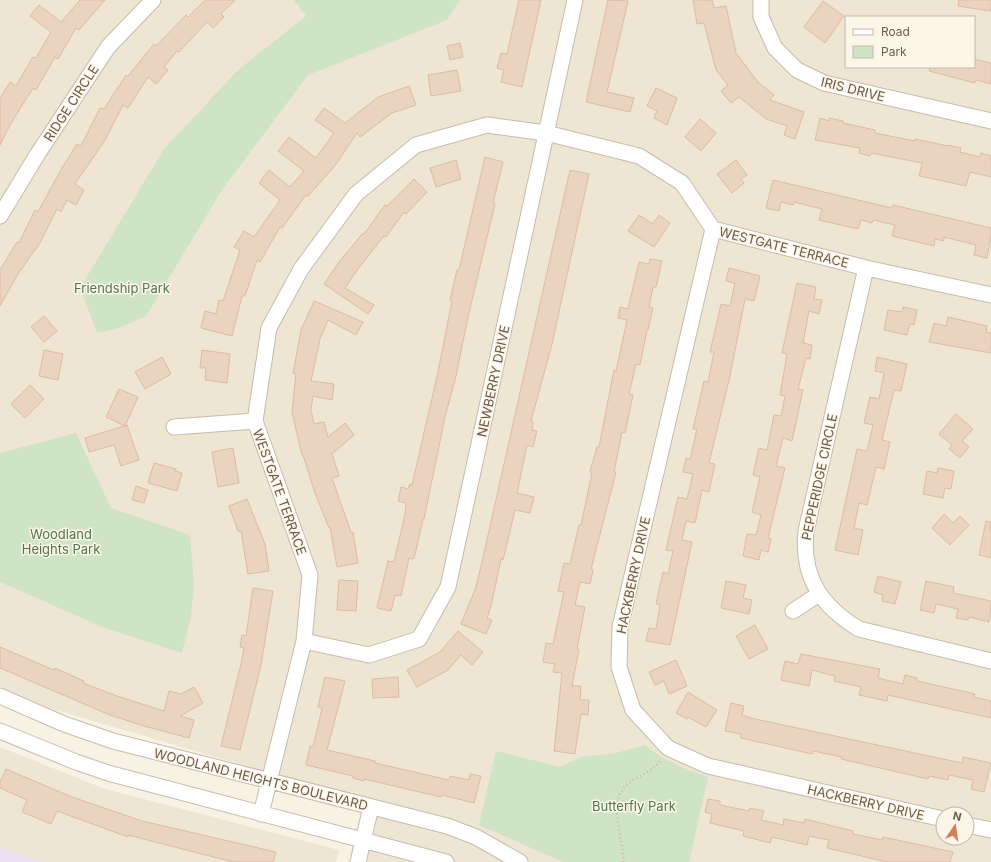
<svg xmlns="http://www.w3.org/2000/svg" width="991" height="862" font-family="Inter,sans-serif">
	<style>
		.residential { fill: #efe5d3; fill-rule: evenodd }
		.education { fill: #efe1f4 }
		.green { fill: #cee4c4 }
		.building { fill: #ead4bf; stroke: #dabda2 }
		.lines { fill: none; stroke-linecap: round; stroke-linejoin: round }
		.minor-casing { stroke: #c7bbac; stroke-width: 17 }
		.path { stroke: #ceb8a3; stroke-width: 2.5; stroke-dasharray: 1 3; stroke-linecap: butt }
		.minor { stroke: #fff; stroke-width: 15 }
		.labels { text-anchor: middle; dominant-baseline: central; stroke-width: 3; stroke-linejoin: round; paint-order: stroke }
		.street-label { font-size: 13px; fill: #6d5c4d; stroke: #fcf6e9 }
		.park-label { font-size: 13px; fill: #53774a; stroke: #fcf6e9 }
	</style>
	<rect width="100%" height="100%" fill="#f8f2e4"/>
	<!-- residential -->
	<path class="residential" d="M0 0H991V862H367L381 800 318 787 49 708 0 687ZM846 17H974V67H846ZM943 814H967V838H943Z
		M0 747 105 789 339 850 336 862H42L0 847Z"/>
	<!-- education -->
	<path class="education" d="M0 847 42 862H0Z"/>
	<!-- green -->
	<path class="green" d="M294 0H460L447 20 308 75 222 190 146 316 119 328 97 333 80 288 164 149 238 70 306 16Z
		M76 433 111 508 190 535 194 584 191 617 182 653 105 628 0 582V453Z
		M645 745C664 761 685 769 708 777L689 862H563L479 825 496 751 560 767 581 757 616 753Z"/>
	<!-- building -->
	<path class="building" d="M80 0H105L79 30 76 28 58 59 55 57 36 90 33 88 10 125 0 145V98L10 82 16 86 33 57 36 58 51 32 30 16 39 5 61 22Z
		M205 0H235L221 14 224 17 213 28 207 22 179 52 177 51 164 67 168 70 156 84 148 77 128 108 123 105 105 140 75 184 84 190 76 205 67 200 61 212 57 209 40 243 18 274 0 306V270L17 242 19 243 35 210 38 212 63 166 77 144 81 146 100 108 104 109 126 75 128 76 154 44 156 46 186 15 188 17Z
		M519 0H541L522 87 501 82 504 70 497 68 501 53 507 54Z
		M608 0 628 1 607 92 634 98 630 112 586 102Z
		M693 0H712L714 8 726 6 736 53 758 82 774 95 770 100 804 112 795 139 784 135 787 126 766 119 739 97 731 103 721 91 728 85 716 70 704 23 697 24Z
		M959 0H991V11L958 6Z
		M823 1 844 16 825 43 804 27Z
		M460 43 463 57 450 60 447 46Z
		M974 59 991 63V84L976 80 975 83 929 71 930 67H974Z
		M457 70 461 91 431 96 428 75Z
		M409 86 416 105 392 113 360 137 357 133 334 167 308 196 306 195 282 228 280 227 260 262 257 260 245 296H242L232 336 201 328 205 311 216 314 219 300 223 301 240 250 234 247 244 231 254 237 280 200 259 183 269 170 290 187 304 171 278 151 289 137 316 158 334 133 315 120 324 108 345 123 378 97Z
		M656 88 677 98 667 125 654 118 657 111 647 106Z
		M820 118 829 121V118L843 121V123L875 130V133L915 141V139L948 146V145L961 148 960 152 980 157 981 153 991 156V177L970 172 966 186 934 179 919 176 922 163 871 153 870 156 859 153 860 148 815 140Z
		M700 119 716 133 701 151 685 137Z
		M485 157 503 162 493 203 495 204 468 317 456 376 445 417 424 519H423L414 559 409 558 401 596 395 595 391 611 377 608 388 561 394 562 405 514 406 503 398 501 401 487 408 489 410 484 412 485 438 372 452 301 450 300 457 270H459Z
		M456 160 461 179 436 187 430 168Z
		M736 160 747 175 741 179 744 183 732 193 717 174Z
		M570 170 589 174 552 344 531 421 533 422 532 430 537 431 533 447 527 445 517 493 534 497 530 513 515 510 503 560 501 559 491 606 487 618 492 620 486 634 461 624 476 587 482 562Z
		M414 179 427 192 406 214 404 212 386 237 384 236 358 269 345 288 374 305 368 314 324 284 339 262 363 233 364 234 385 205 387 206Z
		M773 180 892 208 893 205 991 228V237L987 258 974 255 976 245 944 237V241L935 239 934 246 892 236 895 225 873 220 872 223 861 220 858 229 819 220 822 209 794 202 793 205 781 202 779 211 766 208Z
		M639 215 653 224 659 215 670 223 654 247 628 231Z
		M650 259 662 261 656 287H653L649 307 653 308 648 330H647L640 365 636 364 629 394 633 395 625 433 622 432 614 472H616L591 569 593 570 590 584 580 582 575 605 585 607 577 649H579L572 686H581L580 700H589L588 715 581 714 575 754 554 751 562 673 553 672 555 664 543 662 546 643 553 644 564 592 558 591 564 563 570 564 579 525H581L592 473 590 472 597 447H599L614 370 616 371 627 320 618 318 620 307 628 309 639 262 649 264Z
		M729 268 760 276 754 301 745 299 730 376 709 463 715 464 709 492 702 490 695 523 686 521 682 540 692 542 670 645 646 641 649 628 656 629 660 605 656 604 663 572 668 574 673 551 666 550 678 497 687 499 693 474 683 472 686 458 690 459 697 429H693L704 381 708 382 714 352H710L721 304 730 306 735 283 726 281Z
		M797 283 816 287 814 299 822 300 819 314 809 311 803 343 812 345 810 359 806 358 798 389 803 390 792 441 783 438 776 466 785 468 768 538 771 539 768 552 761 550 759 560 743 556 747 534 756 535 761 515 752 512 760 477 753 475 759 448 767 450 774 415 781 416 785 396 780 395 787 354 782 353Z
		M314 301 363 322 356 335 328 320 320 339 311 381 334 384 332 400 313 396 311 410 314 424 324 422 328 437 345 423 354 435 332 454 339 476 332 478 351 532H353L358 563 337 567 330 527 329 528 315 493 303 455H302L292 412 296 373H293L301 330Z
		M903 307 917 310 914 325 910 324 907 335 884 330 888 310 902 312Z
		M44 316 57 331 44 342 31 327Z
		M948 317 987 326 986 332 991 333V353L929 342 934 323 946 326Z
		M44 350 63 354 58 380 39 376Z
		M202 350 230 354 227 383 205 380 206 368H200Z
		M162 357 171 374 145 389 135 372Z
		M877 357 907 364 901 391 894 390 882 440 890 442 884 469 876 467 867 505 859 503 854 528 863 530 858 555 835 550 857 449 867 451 873 425 864 423 870 397 879 399 884 373 875 371Z
		M30 385 44 399 25 418 11 404Z
		M119 389 138 397 125 426 106 417Z
		M956 414 973 429 962 441 969 447 960 458 949 449 952 445 939 434Z
		M127 425 139 460 121 466 114 445 89 452 85 438Z
		M233 448 239 483 218 487 212 452Z
		M154 463 176 469 175 471 182 473 177 491 148 483Z
		M938 468 954 471 951 489 945 488 943 498 923 494 927 471 937 473Z
		M136 486 148 490 144 503 132 500Z
		M247 499 265 544 269 571 248 574 241 531H238L229 506Z
		M944 514 953 523 960 516 969 525 950 545 932 528Z
		M986 521 991 522V558L979 555Z
		M878 576 901 582 895 604 882 601 883 595 874 592Z
		M339 580 358 581 356 611 337 610Z
		M726 581 746 585 743 598 752 600 749 614 721 608Z
		M926 581 954 587 953 593 991 601 989 622 969 617 968 620 956 618 958 609 936 604 934 613 920 610Z
		M253 588 273 591 261 665 240 750 221 746 241 664 244 648 240 647 242 635 246 636Z
		M755 625 768 649 749 659 736 636Z
		M458 631 483 652 472 665 461 655 448 670 417 687 407 670 440 652Z
		M0 647 54 670 55 668 84 681 83 683 117 696 164 711 169 691 181 694 194 687 203 703 180 716 194 720 189 738 144 726 110 715 0 668Z
		M801 654 880 669 878 678 903 684 905 675 917 678V681L975 694 974 697 991 701V718L888 695 887 701 859 695 861 687 834 681 835 676 812 670 809 686 781 680 785 661 798 664Z
		M676 660 687 686 669 694 664 681 655 685 649 672Z
		M325 677 345 681 327 750 375 761V763L449 780 450 776 469 780 470 774 481 776 474 803 442 795 441 797 364 779V781L353 778V776L306 765 310 746 313 747 322 708 318 707Z
		M398 677 399 697 373 698 372 679Z
		M688 692 717 710 706 727 688 717 687 719 676 713Z
		M731 703 744 706 742 715 755 719 962 763 963 757 991 763 984 792 971 789 973 780 949 775 948 780 929 776 928 779 841 759 842 757 813 751 812 754 741 738V734L725 731Z
		M6 769 72 797 142 821 276 852 273 862H233L128 835V837L57 811 51 824 22 812 27 800 0 788V782Z
		M708 799 720 801V805L749 811 750 808 764 811 761 820 783 825 784 819 804 823 805 819 853 831V834L882 840 883 837 953 852 950 862H887L827 848 829 840 809 836 807 845 772 837 770 843 743 836 744 831 710 823 712 814 705 812Z"/>
	<g class="lines">
		<!-- minor casing -->
		<g class="minor-casing">
			<path id="minor" d="M761 0V17L775 48 797 70 824 83 991 121
				M0 216 37 155 108 47 153 0
				M713 229 620 627 619 667 633 710 668 748 708 766 943 819
				M866 268 806 531C801 577 821 606 859 629L991 661
				M174 427 255 421
				M793 611 819 594
				M304 641 369 655 419 639 448 587 575 0
				M0 696 64 724 113 741 447 826 476 837 520 862
				M0 731 76 762 108 773 446 862
				M261 814 304 641 310 575 255 421 269 328 301 269 356 194 416 145 487 125 546 133 639 156 682 183 713 229 866 268 991 295
				M967 825 991 830
				M358 862 371 807"/>
		</g>
		<!-- path -->
		<path class="path" d="M623 862C625 839 605 801 629 783 639 775 655 771 661 759"/>
		<!-- minor -->
		<use href="#minor" class="minor"/>
	</g>
	<g class="labels">
		<!-- street labels -->
		<g class="street-label">
			<text transform="translate(853 89) rotate(14)">IRIS DRIVE</text>
			<text transform="translate(71 103) rotate(-57)">RIDGE CIRCLE</text>
			<text transform="translate(784 247) rotate(14)">WESTGATE TERRACE</text>
			<text transform="translate(493 381) rotate(-78)">NEWBERRY DRIVE</text>
			<text transform="translate(819 477) rotate(-78)">PEPPERIDGE CIRCLE</text>
			<text transform="translate(280 492) rotate(70)">WESTGATE TERRACE</text>
			<text transform="translate(633 575) rotate(-78)">HACKBERRY DRIVE</text>
			<text transform="translate(261 779) rotate(14)">WOODLAND HEIGHTS BOULEVARD</text>
			<text transform="translate(866 802) rotate(13)">HACKBERRY DRIVE</text>
		</g>
		<!-- park labels -->
		<g class="park-label">
			<text x="122" y="288">Friendship Park</text>
			<text x="61" y="534">Woodland<tspan x="61" dy="15">Heights Park</tspan></text>
			<text x="634" y="806">Butterfly Park</text>
		</g>
	</g>
	<!-- legend -->
	<rect x="845" y="16" width="130" height="52" fill="#fcf6e9" stroke="#c3b8ab"/>
	<rect x="853" y="29" width="20" height="6" fill="#ffffff" stroke="#c3b8ab"/>
	<text x="881" y="36" font-size="12" fill="#6d5c4d">Road</text>
	<rect x="853" y="46" width="20" height="12" fill="#cee4c4" stroke="#c3b8ab"/>
	<text x="881" y="56" font-size="12" fill="#6d5c4d">Park</text>
	<!-- north arrow -->
	<g transform="translate(955 826) rotate(13)"><circle r="19" fill="#fcf6e9" stroke="#c3b8ab"/>
	<path d="M0-3L7 15L0 10L-7 15Z" fill="#d28059"/>
	<text y="-6" font-size="11" font-weight="bold" text-anchor="middle" fill="#6d5c4d">N</text>
	</g>
</svg>
